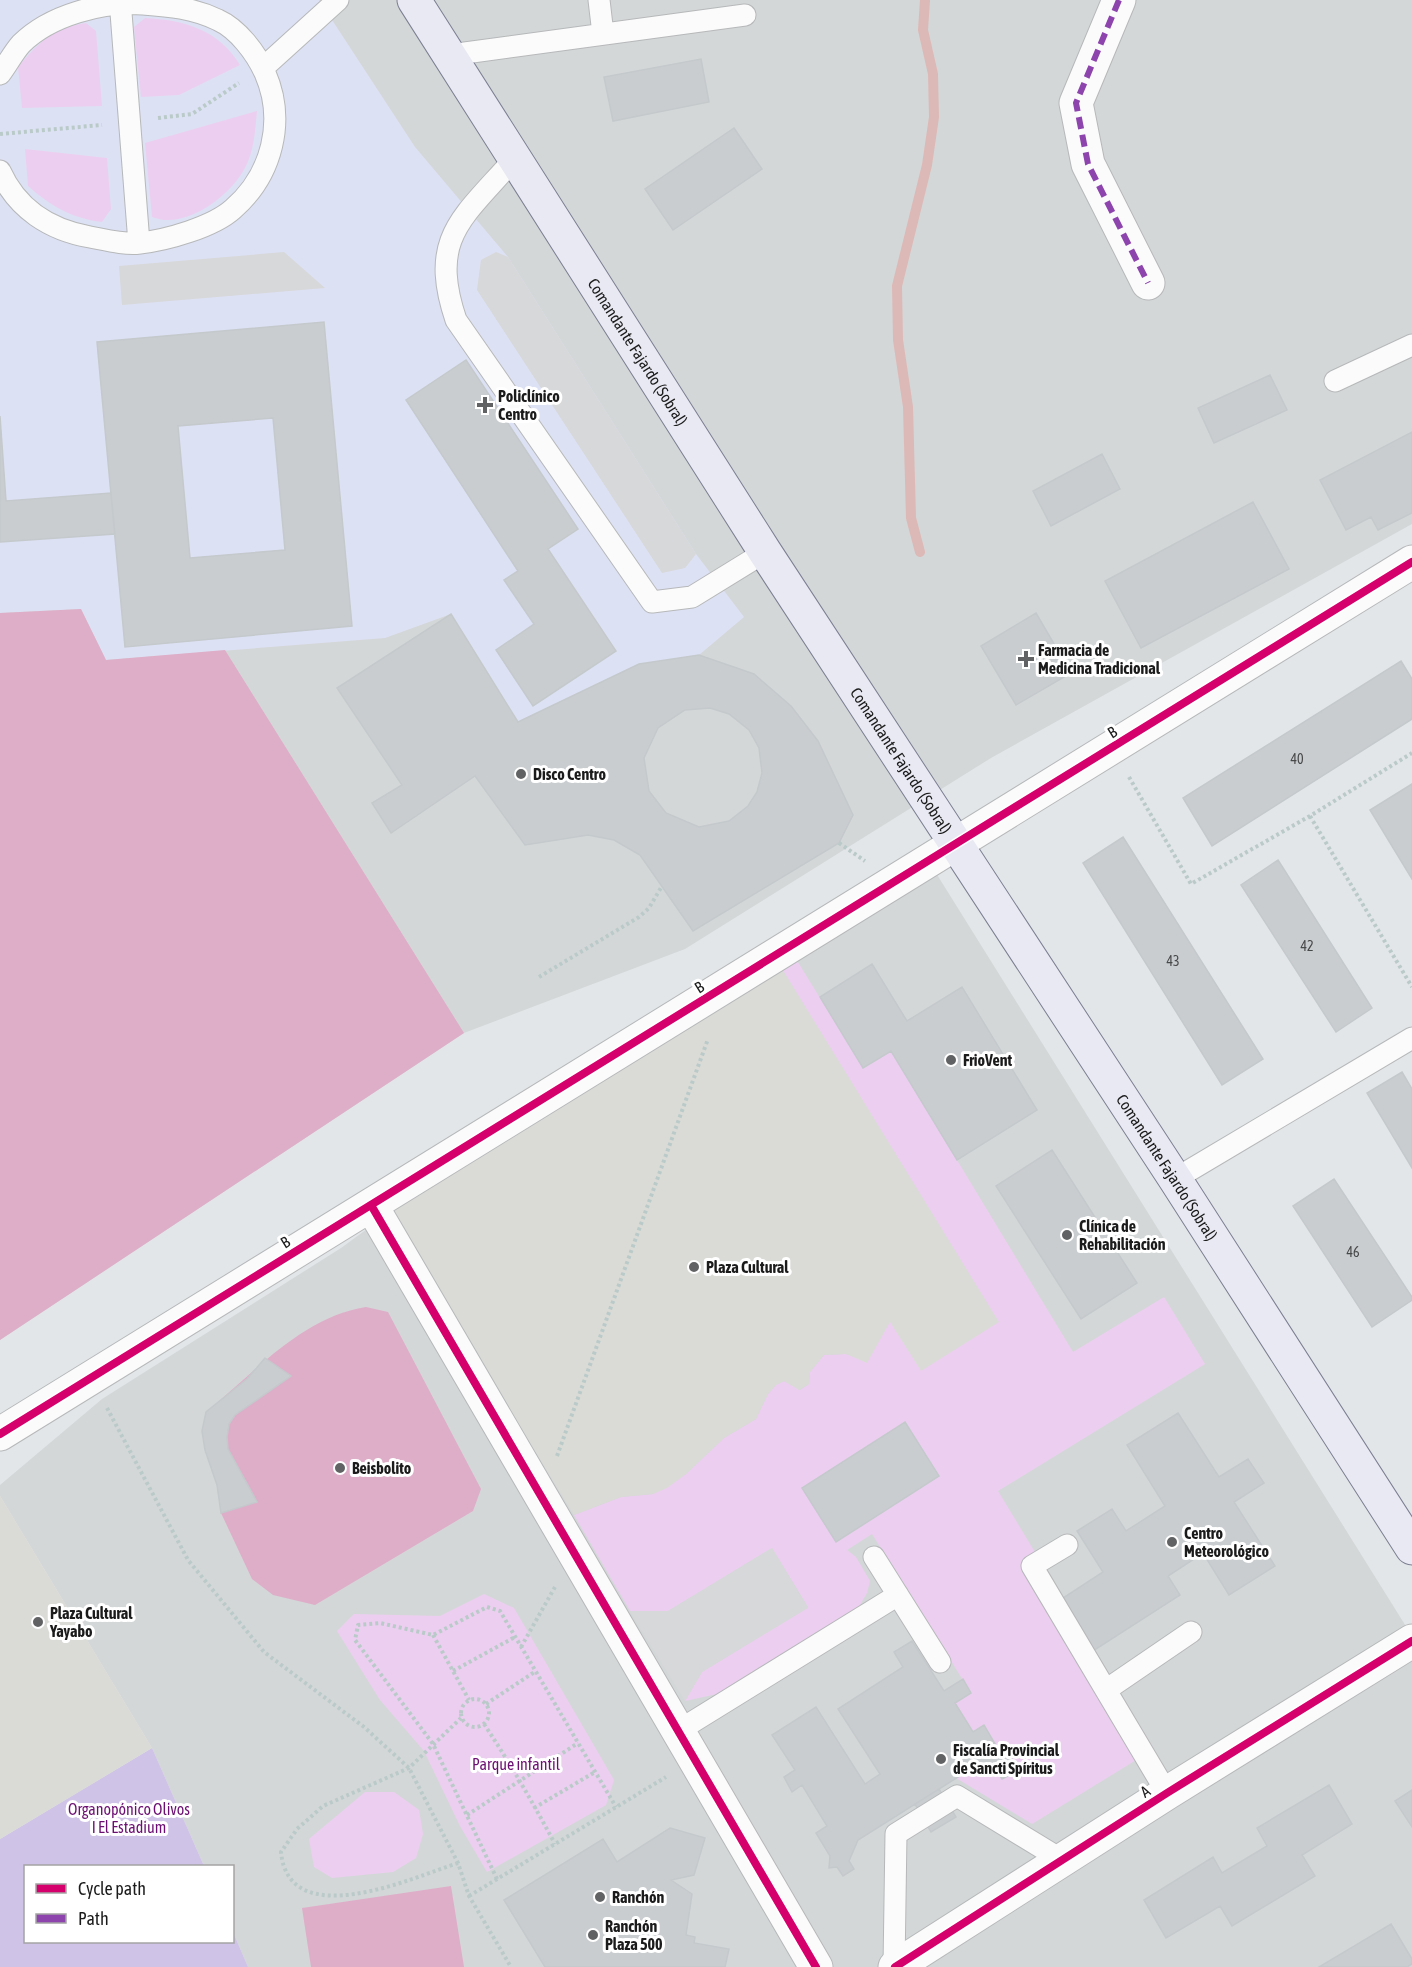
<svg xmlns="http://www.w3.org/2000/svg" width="1412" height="1967" font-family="'Asap Condensed',sans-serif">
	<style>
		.residential { fill: #d4d7d8 }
		.education { fill: #dde1f4 }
		.grass { fill: #cfc3e7 }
		.park { fill: #eccff0 }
		.pitch { fill: #deaec9 }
		.parking { fill: #d7d8d9 }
		.plaza { fill: #dadbd6 }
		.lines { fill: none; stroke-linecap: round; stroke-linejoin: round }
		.stream { stroke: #dcb9b7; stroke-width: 10 }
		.building { fill: #cacdd0; stroke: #c4c9cc; stroke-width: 1.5; fill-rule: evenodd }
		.lane-casing { stroke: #b6b8b9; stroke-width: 23 }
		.street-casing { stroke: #b6b8b9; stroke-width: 35 }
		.secondary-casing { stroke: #7c7f92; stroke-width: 35 }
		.path { stroke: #bacac9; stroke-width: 4; stroke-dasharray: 3 3; stroke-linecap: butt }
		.lane { stroke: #fbfbfc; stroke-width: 21 }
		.street { stroke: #fbfbfc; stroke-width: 33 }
		.secondary { stroke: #e8e9f2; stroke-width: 33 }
		.quiet { stroke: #8e44ad; stroke-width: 6; stroke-dasharray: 12 6; stroke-linecap: butt }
		.cycleway-casing { stroke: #fff; stroke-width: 11 }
		.cycleway { stroke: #d6006c; stroke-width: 8 }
		.poi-dot { fill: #616263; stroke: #fff; stroke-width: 2 }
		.labels { text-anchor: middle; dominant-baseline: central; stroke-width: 6; stroke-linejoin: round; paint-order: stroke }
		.number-label { font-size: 14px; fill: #474848 }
		.street-label { font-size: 16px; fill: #1b1b1b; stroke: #fff }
		.poi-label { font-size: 16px; font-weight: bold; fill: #1b1b1b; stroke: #fff; text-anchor: start }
		.park-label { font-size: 16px; fill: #6c0f72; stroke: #fff }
	</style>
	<rect width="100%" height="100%" fill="#e3e6e9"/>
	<!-- residential -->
	<path class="residential" d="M0 0H1412V524L991 758 685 949 464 1033 0 1340Z
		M936 873 1412 1636V1967H248L233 1932 232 1866H204L152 1748 0 1496V1485L102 1399 341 1248 389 1213Z"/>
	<!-- education -->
	<path class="education" d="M0 0H319L415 147 508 257 696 554 744 617 699 655 639 664 518 722 451 614 385 638 106 660 81 609 0 613Z"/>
	<!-- grass -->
	<path class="grass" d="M152 1748 204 1866H26V1942H232L233 1932 248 1967H0V1839Z"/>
	<!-- park -->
	<path class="park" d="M145 18C185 20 219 30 240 65L179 95 141 97 134 27Z
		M86 23 96 31 102 106 22 108 18 67C39 42 53 28 86 23Z
		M257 111C255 132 254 155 242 173 226 199 183 230 152 217L145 143Z
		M25 149 107 158 111 209 102 222C71 218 51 206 28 186Z
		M796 959 863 1068 891 1051 1073 1352 1164 1297 1205 1364 998 1491 1154 1749 1032 1824 956 1778 974 1767 997 1771 1002 1779 1012 1774 1008 1766 1015 1752 998 1749 984 1725 973 1732 955 1703 971 1693 872 1534 847 1550 856 1557 870 1581 867 1593 858 1608 717 1694 685 1701 702 1672 808 1607 772 1548 668 1611H630L574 1515 621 1497 653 1494 686 1474 724 1438 756 1419 768 1394 776 1385 784 1381 800 1390 809 1384 810 1372 824 1355 846 1354 858 1358 781 967Z
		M484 1594 514 1608 614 1780 606 1805 487 1872 460 1826 424 1751 380 1700 337 1631 354 1614 440 1616Z
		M365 1792H394L419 1810 423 1834 416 1858 393 1872 332 1878 314 1867 309 1839Z"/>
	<!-- pitch -->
	<path class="pitch" d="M81 609 106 660 225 650 464 1033 0 1340V613Z
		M366 1307 388 1312 481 1489 473 1511 315 1605 273 1595 252 1579 221 1513 217 1485 205 1450 202 1431 206 1412C254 1373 302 1317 366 1307Z
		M451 1886 464 1967H311L302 1908Z"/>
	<!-- parking -->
	<path class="parking" d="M284 252 325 288 122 305 119 266Z
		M496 252 508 257 696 554 685 568 662 573 477 290 481 260Z
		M772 1548 808 1608 702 1672 685 1701 630 1611H668Z"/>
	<!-- plaza -->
	<path class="plaza" d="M781 967 999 1322 921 1371 890 1322 867 1363 846 1354 824 1355 810 1372 809 1384 799 1390 784 1381 776 1385 768 1394 756 1419 724 1438 686 1474 667 1488 653 1494 621 1497 574 1515 389 1213Z
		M0 1496 152 1748 0 1839Z"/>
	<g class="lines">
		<!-- stream -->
		<path class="stream" d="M920 552 911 518 908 407 898 340 897 286 927 165 934 117 933 74 923 30 925 0"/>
	</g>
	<!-- building -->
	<path class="building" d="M701 59 709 102 613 121 604 77Z
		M734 128 762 169 673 230 645 189Z
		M324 322 352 626 125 647 97 342ZM273 418 285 550 190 558 178 426Z
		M466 360 578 529 548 549 616 651 533 706 496 650 534 624 504 580 518 571 406 400Z
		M1270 375 1287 410 1214 443 1198 408Z
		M0 416 6 501 111 493 115 534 0 542Z
		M1412 432V513L1378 530 1371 517 1346 530 1320 480Z
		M1102 454 1120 489 1051 526 1033 491Z
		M1253 502 1289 569 1141 648 1105 581Z
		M1036 613 1071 673 1016 705 981 646Z
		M451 614 518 722 639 664 699 655 754 674 791 706 818 741 853 815 839 843 693 931 640 855 614 840 588 835 525 845 475 776 391 833 372 803 402 785 337 688ZM710 708 729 714 749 730 759 748 762 773 757 792 748 806 729 821 699 827 666 813 649 791 644 758 658 728 685 710Z
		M1401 661 1412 679V719L1212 846 1183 798Z
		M1412 784V879L1370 810Z
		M1123 837 1263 1059 1222 1085 1083 863Z
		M1278 860 1372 1008 1336 1032 1241 885Z
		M872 964 907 1021 962 987 1037 1110 957 1160 891 1051 863 1068 820 997Z
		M1402 1072 1412 1089V1168L1367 1093Z
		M1052 1150 1137 1283 1081 1319 996 1186Z
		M1334 1179 1412 1297V1300L1372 1327 1293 1206Z
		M265 1358 291 1376 235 1415 229 1424 227 1437 228 1449 257 1502 221 1513 217 1485 205 1450 202 1431 206 1412 247 1379Z
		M1178 1413 1219 1477 1248 1459 1264 1483 1234 1502 1275 1566 1229 1595 1203 1553 1168 1576 1180 1595 1093 1651 1060 1600 1103 1572 1077 1531 1112 1509 1126 1531 1165 1506 1127 1445Z
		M905 1422 939 1476 836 1542 802 1488Z
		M912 1641 944 1691 963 1679 971 1693 955 1703 973 1732 984 1725 998 1749 1015 1751 1008 1766 1012 1774 1002 1779 997 1771 974 1767 858 1840 849 1861 854 1869 843 1876 837 1867 829 1868 830 1856 816 1833 827 1826 802 1785 792 1792 784 1777 795 1770 772 1735 816 1707 865 1784 880 1774 838 1709 903 1667 894 1652Z
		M1329 1785 1352 1824 1302 1855 1315 1876 1232 1926 1220 1906 1166 1938 1144 1900 1213 1857 1222 1873 1267 1846 1257 1828Z
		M939 1789 956 1817 931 1832 915 1804Z
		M1412 1790V1827L1395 1801Z
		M670 1828 705 1838 694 1875 671 1880 692 1894 686 1935 695 1937 694 1943 729 1949 725 1967H545L504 1900 603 1839 617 1862Z
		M1391 1924 1412 1959V1964L1407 1967H1319Z"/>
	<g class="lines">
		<!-- lane casing -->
		<g class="lane-casing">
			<path id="lane" d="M120 0 139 243
				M599 0 603 34
				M450 55 745 15
				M263 68 338 0
				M0 74C7 65 13 53 21 44 50 15 103 1 143 4 170 6 193 8 218 20 238 29 256 53 265 73 286 121 272 175 233 209 213 227 167 240 140 243 125 245 106 240 90 237 50 230 17 209 0 171
				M514 159C463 218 428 237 456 320L652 602 692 597 765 552
				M1335 381 1412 345
				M1175 1179 1412 1038
				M1067 1545 1032 1566 1167 1793
				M874 1557 940 1662
				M1106 1690 1191 1632
				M678 1731 898 1595
				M894 1967 896 1834 957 1796 1062 1860"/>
		</g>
		<!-- street casing -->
		<g class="street-casing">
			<path id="street" d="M1119 0 1076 103 1088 164 1148 283
				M371 1205 816 1967
				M0 1434 1412 562
				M895 1967 1167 1793 1412 1641"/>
		</g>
		<!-- secondary casing -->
		<g class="secondary-casing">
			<g id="secondary">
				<path id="s1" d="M414 0 765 552 1175 1179 1412 1548"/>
			</g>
		</g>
		<!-- path -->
		<path class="path" d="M158 118 192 114 239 83
			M0 134 102 125
			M1129 777 1191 884 1310 816 1412 753
			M1310 816 1412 987
			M839 843 865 861
			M539 977 639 917 649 908 662 886
			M107 1408 188 1560 264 1652 364 1727 409 1768 458 1863 469 1896 511 1967
			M557 1456 708 1039
			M433 1635 469 1700
			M521 1647 555 1587
			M453 1671 515 1637
			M461 1713a14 14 0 1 1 28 0a14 14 0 1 1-28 0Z
			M486 1704 536 1671
			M484 1724C510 1763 533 1803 555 1844
			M534 1808 595 1772
			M467 1815 578 1743
			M458 1863C412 1878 289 1934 281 1852L297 1829 323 1806 409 1768 461 1718
			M497 1879 433 1744 355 1640 358 1625 380 1623 433 1635 487 1607 500 1611 616 1807
			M469 1896 666 1777"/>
		<!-- lane -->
		<use href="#lane" class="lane"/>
		<!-- street -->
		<use href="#street" class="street"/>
		<!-- secondary -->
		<use href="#secondary" class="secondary"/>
		<!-- quiet -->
		<path class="quiet" d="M1119 0 1076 103 1088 164 1148 283"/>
		<!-- cycleway casing -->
		<g class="cycleway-casing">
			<path id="cycleway" d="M371 1205 816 1967
				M0 1434 1412 562
				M895 1967 1167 1793 1412 1641"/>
		</g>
		<!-- cycleway -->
		<use href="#cycleway" class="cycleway"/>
	</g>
	<!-- markers -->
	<g class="poi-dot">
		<path d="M482 396h6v6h6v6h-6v6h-6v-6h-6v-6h6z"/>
		<path d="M1023 650h6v6h6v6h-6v6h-6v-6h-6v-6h6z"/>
		<circle cx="521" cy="774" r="6"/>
		<circle cx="951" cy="1060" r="6"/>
		<circle cx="1067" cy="1235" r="6"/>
		<circle cx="694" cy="1267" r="6"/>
		<circle cx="340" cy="1468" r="6"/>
		<circle cx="1172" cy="1542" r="6"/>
		<circle cx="38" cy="1622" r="6"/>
		<circle cx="941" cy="1759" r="6"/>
		<circle cx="600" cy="1897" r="6"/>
		<circle cx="593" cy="1935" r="6"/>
	</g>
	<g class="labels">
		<!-- number labels -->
		<g class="number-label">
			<text x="1297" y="759">40</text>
			<text x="1307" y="946">42</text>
			<text x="1173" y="961">43</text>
			<text x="1353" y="1252">46</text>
		</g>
		<!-- street labels -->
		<g class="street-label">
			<text stroke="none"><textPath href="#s1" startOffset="417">Comandante Fajardo (Sobral)</textPath></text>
			<text transform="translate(1112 732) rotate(-32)">B</text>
			<text stroke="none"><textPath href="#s1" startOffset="903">Comandante Fajardo (Sobral)</textPath></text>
			<text transform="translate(699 987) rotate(-32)">B</text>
			<text stroke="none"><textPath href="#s1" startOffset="1389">Comandante Fajardo (Sobral)</textPath></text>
			<text transform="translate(285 1242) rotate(-32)">B</text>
			<text transform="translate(1145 1791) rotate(-33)">A</text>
		</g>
		<!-- poi labels -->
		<g class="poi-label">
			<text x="498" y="396">Policlínico<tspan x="498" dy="18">Centro</tspan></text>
			<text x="1038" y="650">Farmacia de<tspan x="1038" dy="18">Medicina Tradicional</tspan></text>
			<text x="533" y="774">Disco Centro</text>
			<text x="963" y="1060">FrioVent</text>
			<text x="1079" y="1226">Clínica de<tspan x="1079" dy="18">Rehabilitación</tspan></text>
			<text x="706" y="1267">Plaza Cultural</text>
			<text x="352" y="1468">Beisbolito</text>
			<text x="1184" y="1533">Centro<tspan x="1184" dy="18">Meteorológico</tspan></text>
			<text x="50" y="1613">Plaza Cultural<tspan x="50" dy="18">Yayabo</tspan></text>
			<text x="953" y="1750">Fiscalía Provincial<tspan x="953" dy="18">de Sancti Spíritus</tspan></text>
			<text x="612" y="1897">Ranchón</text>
			<text x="605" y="1926">Ranchón<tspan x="605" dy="18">Plaza 500</tspan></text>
		</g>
		<!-- park labels -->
		<g class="park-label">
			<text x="516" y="1764">Parque infantil</text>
			<text x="129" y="1809">Organopónico Olivos<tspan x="129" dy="18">I El Estadium</tspan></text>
		</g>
	</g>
	<!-- legend -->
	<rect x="24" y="1865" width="210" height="78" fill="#ffffff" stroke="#a4a4a4" stroke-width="1.5"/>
	<rect x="36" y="1884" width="30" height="9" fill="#d6006c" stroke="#a4a4a4" stroke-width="1.5"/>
	<text x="78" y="1895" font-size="18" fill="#1b1b1b">Cycle path</text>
	<rect x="36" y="1914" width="30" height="9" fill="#8e44ad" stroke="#a4a4a4" stroke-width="1.5"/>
	<text x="78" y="1925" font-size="18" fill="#1b1b1b">Path</text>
</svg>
